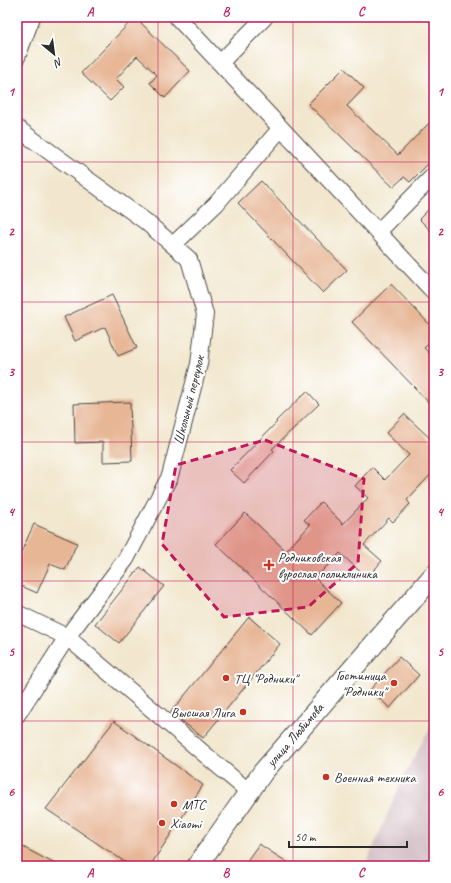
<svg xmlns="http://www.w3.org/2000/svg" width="451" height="883" font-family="Caveat,sans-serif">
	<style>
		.industrial { fill: #d2bec4 }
		.building { fill: #e7b695 }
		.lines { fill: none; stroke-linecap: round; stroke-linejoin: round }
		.minor-casing { stroke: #494743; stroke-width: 18 }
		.major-casing { stroke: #494743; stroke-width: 22 }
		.minor { stroke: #fff; stroke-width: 16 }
		.major { stroke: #fff; stroke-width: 20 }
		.marked { fill: #c2185b; fill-opacity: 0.2; stroke: #c2185b; stroke-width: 3; stroke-dasharray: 8 5; stroke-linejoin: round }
		.grid { fill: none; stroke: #c2185b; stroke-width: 1; stroke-opacity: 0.55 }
		.poi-dot { fill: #c8321e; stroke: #fff; stroke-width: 1.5 }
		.labels { text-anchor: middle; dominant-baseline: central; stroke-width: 4; stroke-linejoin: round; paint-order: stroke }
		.street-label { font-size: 14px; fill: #2b2b2b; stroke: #fff }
		.poi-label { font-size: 14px; fill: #2b2b2b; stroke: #fff; text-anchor: start }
		.neatline { fill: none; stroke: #c2185b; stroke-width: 1.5 }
		.grid-label { font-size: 13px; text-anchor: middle; font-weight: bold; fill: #c2185b }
	</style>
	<rect width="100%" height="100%" fill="#fff"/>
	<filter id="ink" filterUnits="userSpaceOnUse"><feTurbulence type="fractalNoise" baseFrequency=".025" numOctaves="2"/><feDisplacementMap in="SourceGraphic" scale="8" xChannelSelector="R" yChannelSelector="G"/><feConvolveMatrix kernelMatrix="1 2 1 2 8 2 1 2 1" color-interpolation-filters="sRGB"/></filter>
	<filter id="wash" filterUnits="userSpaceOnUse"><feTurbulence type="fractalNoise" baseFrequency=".012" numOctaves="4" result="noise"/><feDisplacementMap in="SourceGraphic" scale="16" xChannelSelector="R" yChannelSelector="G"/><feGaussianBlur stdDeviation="0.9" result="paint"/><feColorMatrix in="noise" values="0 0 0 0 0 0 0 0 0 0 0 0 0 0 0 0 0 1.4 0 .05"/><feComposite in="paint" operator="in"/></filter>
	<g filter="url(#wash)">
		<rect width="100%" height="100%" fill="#f2e7ce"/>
		<!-- industrial -->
		<path class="industrial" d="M434 720V866H365L405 774Z"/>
		<g id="blocks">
			<!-- building -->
			<path class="building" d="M135 17 190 71 165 98 150 83 157 75 137 56 116 79 124 87 110 101 81 73Z
				M344 68 364 88 347 106 398 155 434 118V158L410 182 404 177 393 187 308 104Z
				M261 181 347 270 323 293 238 203Z
				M434 204V234L419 219Z
				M391 284 434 329V339L424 348 434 358V408L352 322Z
				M112 295 137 348 118 356 105 327 75 341 64 317Z
				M307 391 319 404 272 449 274 451 244 483 230 470 277 422 276 421Z
				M130 402 132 461 103 462V442L75 443 74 404Z
				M404 414 434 442V471L407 500 410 504 393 522 389 518 364 545 382 561 367 578 340 553 315 578 341 603 312 635 216 544 245 513 286 551 310 525 304 520 321 502 343 524 368 498 355 486 372 467 385 480 409 455 386 433Z
				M34 524 77 543 65 570 50 564 37 593 17 584V561Z
				M140 567 164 586 119 643 95 624Z
				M249 617 280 644 203 738 171 712Z
				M399 657 419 675 390 708 370 690Z
				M114 721 203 785 150 866H131L46 809Z
				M17 844 59 866H17Z
				M259 844 293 866H243Z"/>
		</g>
	</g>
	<g filter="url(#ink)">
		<use href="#blocks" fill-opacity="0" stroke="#494743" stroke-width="1"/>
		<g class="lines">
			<!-- minor casing -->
			<g class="minor-casing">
				<path id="minor" d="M177 17 434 292
					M17 57 32 17
					M220 63 265 17
					M17 128 145 221 189 259 205 314 199 364 170 476 126 559 67 637 17 715
					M378 232 434 175
					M173 245 216 204 281 128
					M17 613 67 637 249 792"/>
			</g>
			<!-- major casing -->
			<g class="major-casing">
				<path id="major" d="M197 866 263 772 434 575"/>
			</g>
			<!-- minor -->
			<use href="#minor" class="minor"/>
			<!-- major -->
			<use href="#major" class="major"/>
		</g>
	</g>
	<!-- marked area -->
	<path class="marked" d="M265 440 364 479 358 563 308 607 224 617 162 544 176 465Z"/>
	<!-- grid -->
	<path class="grid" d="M158 17V866M293 17V866M17 162H434M17 302H434M17 442H434M17 581H434M17 721H434"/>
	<!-- markers -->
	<g class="poi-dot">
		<path d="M267 559h4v4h4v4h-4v4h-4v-4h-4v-4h4z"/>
		<circle cx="226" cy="678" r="4"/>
		<circle cx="394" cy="683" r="4"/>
		<circle cx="243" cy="712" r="4"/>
		<circle cx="326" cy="777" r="4"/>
		<circle cx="174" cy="804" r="4"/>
		<circle cx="162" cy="823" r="4"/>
	</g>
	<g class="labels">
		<!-- street labels -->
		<g class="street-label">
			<text transform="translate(189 400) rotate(-76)">Школьный переулок</text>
			<text transform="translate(295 735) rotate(-49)">улица Любимова</text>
		</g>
		<!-- poi labels -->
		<g class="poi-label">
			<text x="278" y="557">Родниковская<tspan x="278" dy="16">взрослая поликлиника</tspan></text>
			<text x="386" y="675" text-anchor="end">Гостиница<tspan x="386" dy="16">"Родники"</tspan></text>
			<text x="234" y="678">ТЦ "Родники"</text>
			<text x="235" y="712" text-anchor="end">Высшая Лига</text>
			<text x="334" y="777">Военная техника</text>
			<text x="182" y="804">МТС</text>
			<text x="170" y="823">Xiaomi</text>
		</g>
	</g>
	<!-- margin -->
	<rect width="451" height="883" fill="none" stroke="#fff" stroke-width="44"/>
	<!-- north arrow -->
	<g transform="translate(54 54) rotate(151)" stroke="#ffffff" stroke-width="3" paint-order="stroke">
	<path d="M0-3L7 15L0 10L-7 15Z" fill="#2b2b2b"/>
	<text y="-6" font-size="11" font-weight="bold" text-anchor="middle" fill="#2b2b2b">N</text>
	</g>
	<!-- scale -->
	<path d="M289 841v6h118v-6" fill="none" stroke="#2b2b2b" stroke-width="2"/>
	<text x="295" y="841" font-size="12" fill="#2b2b2b" stroke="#ffffff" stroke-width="3" paint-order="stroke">50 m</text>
	<rect x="22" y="22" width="407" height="839" class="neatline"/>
	<g class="grid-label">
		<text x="90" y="16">A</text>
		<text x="226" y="16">B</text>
		<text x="361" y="16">C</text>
		<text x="11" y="96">1</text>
		<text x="440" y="96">1</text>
		<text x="11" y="236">2</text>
		<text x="440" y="236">2</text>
		<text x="11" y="376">3</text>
		<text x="440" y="376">3</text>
		<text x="11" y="516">4</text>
		<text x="440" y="516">4</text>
		<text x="11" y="656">5</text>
		<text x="440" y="656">5</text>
		<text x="11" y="796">6</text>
		<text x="440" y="796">6</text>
		<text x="90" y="877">A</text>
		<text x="226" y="877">B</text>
		<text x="361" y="877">C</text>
	</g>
</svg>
